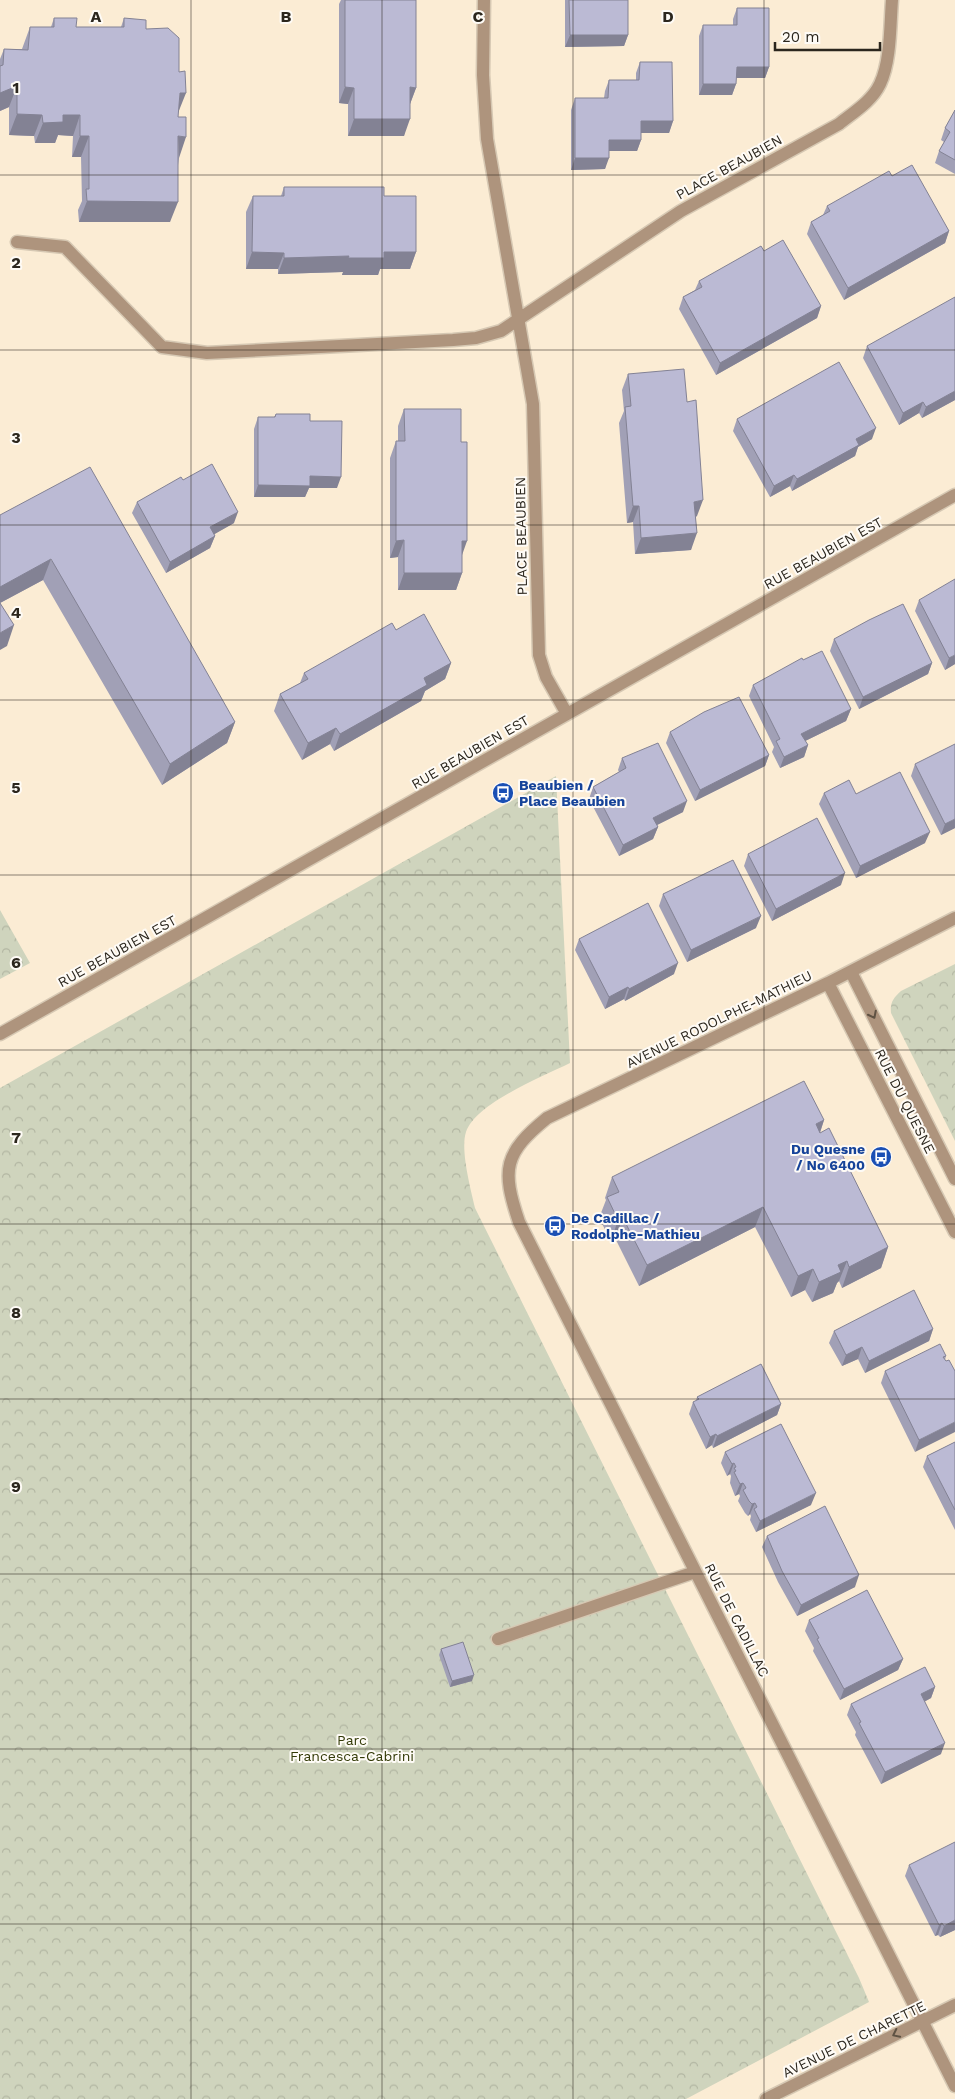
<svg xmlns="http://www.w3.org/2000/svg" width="955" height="2099" font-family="'Work Sans',sans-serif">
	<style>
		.forest { fill: url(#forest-crowns) }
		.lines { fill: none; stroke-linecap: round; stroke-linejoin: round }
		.minor-casing { stroke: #d6c8b3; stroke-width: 15 }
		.minor { stroke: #ae947d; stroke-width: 12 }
		.wall { fill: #a1a0b6 }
		.shaded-wall { fill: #838294 }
		.building { fill: #bbbad4; stroke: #838294 }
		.oneway { stroke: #5f5243 }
		.grid { fill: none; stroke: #2b261d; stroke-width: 1; stroke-opacity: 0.55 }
		.labels { text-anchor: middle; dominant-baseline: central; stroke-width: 4; stroke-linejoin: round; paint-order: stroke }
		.street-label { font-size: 14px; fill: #2b261d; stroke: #fefbf6 }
		.transit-label { font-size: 14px; font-weight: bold; fill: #164399; stroke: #fefbf6; text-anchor: start }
		.park-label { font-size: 14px; fill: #343b08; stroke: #fefbf6 }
		.grid-label { font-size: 16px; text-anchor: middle; font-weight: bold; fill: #2b261d; stroke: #fefbf6; stroke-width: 4; stroke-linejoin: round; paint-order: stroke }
	</style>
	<defs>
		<pattern id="forest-crowns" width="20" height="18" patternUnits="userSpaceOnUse" patternTransform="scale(1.25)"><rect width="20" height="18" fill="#cfd4bd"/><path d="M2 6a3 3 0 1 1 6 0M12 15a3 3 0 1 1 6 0" fill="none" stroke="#b2b6a2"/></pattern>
	</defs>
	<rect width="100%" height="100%" fill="#fbecd4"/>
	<!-- forest -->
	<path class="forest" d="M556 776 570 1063C542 1077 476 1103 466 1132 460 1150 471 1190 475 1208L859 1978 869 2002 686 2099H0V1088Z
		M0 910 30 963 0 979Z
		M955 964V1141L891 1013C890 1003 893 998 901 991Z"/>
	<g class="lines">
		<!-- minor casing -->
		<g class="minor-casing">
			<path id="minor" d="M484 0 483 75 487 139 533 404 539 655 546 677 567 714
				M17 242 65 247 162 347 207 353 453 340 476 338 501 331 681 211 839 124C854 112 872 101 880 84 891 61 890 25 892 0
				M955 918 828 983 547 1118C504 1153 501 1169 519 1222L955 2086
				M851 972 955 1179
				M828 983 955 1232
				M0 1034 955 495
				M498 1639 695 1572
				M766 2099 955 2005"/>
		</g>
		<!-- minor -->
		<use href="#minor" class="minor"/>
	</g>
	<!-- wall -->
	<path class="wall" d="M341 0H416V88L410 104 404 136H348V104L339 103V4Z
		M565 0H628V35L624 46 565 47Z
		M737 8 769 67 765 78H736V84L732 95H699V36L703 25H733V19Z
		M54 18 76 27H121L124 18 146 29 178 113 179 158 170 222H79L78 210 82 201 81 157H72L73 136 58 135 55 143H35L34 136 9 135V107L0 111V59L4 49H22L30 27H51Z
		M640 62 673 121 669 133H641V140L637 151H609L605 169 571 170V110L575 98H604L605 91 609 80H636V73Z
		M955 110V174L935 163 939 151 944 142 941 140 945 128Z
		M892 176 949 231 945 243 844 300 807 234 811 222 823 215 827 206Z
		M284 187 384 196 416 252 410 269H380L378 275H342L343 272 278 274V269H246V212L253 196H281Z
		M764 251 821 306 817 318 716 375 679 309 683 297 695 290 699 281Z
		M867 346 955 400 922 418 919 413 899 425 863 358Z
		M628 374 697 516 696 517 691 550 635 554 633 522 627 523 619 423 624 411 622 390Z
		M404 409 461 442 462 573 456 590H398V557L390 558V458L396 441H398V426Z
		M276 414 310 421 337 488H309L305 497H254V429L258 417H274Z
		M737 419 872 439 858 447 855 456 792 491 790 486 770 497 733 431Z
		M183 480 234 523 214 534 215 536 210 548 166 573 132 513 137 502Z
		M0 515 235 722 227 743 162 785 43 580 0 603Z
		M919 600 955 664 945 670 915 611Z
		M396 630 451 663 445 679 425 691 421 701 334 751 330 744 302 760 274 711 280 694 300 683 304 673Z
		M834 639 932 663 928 674 859 709 830 651Z
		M803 660 851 709 846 721 805 741 808 745 804 757 780 768 772 752 774 747 749 696 753 685Z
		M670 732 769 755 765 766 695 801 666 743Z
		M622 758 683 812 657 825 658 827 653 839 619 856 589 799 593 787 619 772 618 770Z
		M915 764 955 828 941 835 911 776Z
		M824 793 856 794 925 843 856 878 819 804Z
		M748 854 841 885 772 921 744 866Z
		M663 894 756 928 687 962 659 906Z
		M579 939 674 974 625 1001 624 999 605 1009 575 950Z
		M824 1120 820 1133 888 1247 881 1268 842 1288 839 1281 837 1283 833 1293 812 1302 805 1290 791 1297 755 1227 639 1286 615 1238 611 1241 599 1218 606 1200 605 1198 612 1177Z
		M933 1329 929 1341 865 1373 858 1359 842 1366 829 1343 834 1331Z
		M946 1356 945 1360 946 1361 955 1371 915 1452 881 1383 885 1371Z
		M697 1397 781 1404 777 1415 713 1448 712 1445 706 1449 689 1414 693 1402 696 1401Z
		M955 1442V1530L923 1467 927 1456Z
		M725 1452 811 1505 756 1532 750 1520 751 1516 750 1514 748 1516 745 1513 738 1501 740 1496 739 1494 735 1496 730 1483 731 1476 730 1474 727 1476 721 1463Z
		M767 1536 855 1587 797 1616 778 1582 762 1547Z
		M809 1620 903 1659 898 1670 840 1700 813 1651 814 1648 805 1631Z
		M441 1649 472 1681 450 1687 439 1655Z
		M935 1687 931 1698 924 1702 941 1754 881 1784 855 1735 856 1732 847 1715 851 1704Z
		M909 1865 955 1930 940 1937 938 1935 935 1936 905 1876Z"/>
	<!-- shaded-wall -->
	<path class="shaded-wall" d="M570 35H628L624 46 565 47Z
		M737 67H769L765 78H733Z
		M703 84H736L732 95H699Z
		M17 86 9 107 0 111V93Z
		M345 87 354 88 348 104 339 103Z
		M410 87 416 88 410 104Z
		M180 93H186L178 113Z
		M17 114 42 115 34 136 9 135Z
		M63 115H80L73 136 58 135 55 143H35L43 123Z
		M354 119H410L404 136H348Z
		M641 121H673L669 133H637Z
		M80 136H89L81 157H72Z
		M178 136 186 137 179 158Z
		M609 140H641L637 151H605Z
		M575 158H609L605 169 571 170Z
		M87 201 178 202 170 222H79Z
		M949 231 945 243 844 300 848 288Z
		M252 252 284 253 278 269H246Z
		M384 252H416L410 269H380L378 275H342L348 258Z
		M349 256 343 272 278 274 284 258Z
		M821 306 817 318 716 375 720 363Z
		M955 391V400L922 418 926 407Z
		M923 402 919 413 899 425 903 413Z
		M876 428 872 439 858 447 855 456 792 491 797 479 856 439Z
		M794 475 790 486 770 497 774 486Z
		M310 476 341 477 337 488H309L305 497H254L258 485Z
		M703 500 697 516 688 518 694 502Z
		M633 506H639L633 522 627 523Z
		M238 512 234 523 206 539 210 527Z
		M697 533 691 550 635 554 641 538Z
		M215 536 210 548 166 573 170 562Z
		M404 540 398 557 390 558 396 541Z
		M462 541H467L461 558Z
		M51 559 43 580 0 603V587Z
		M404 573H462L456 590H398Z
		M14 625 7 646 0 650V633Z
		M955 655V664L945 670 949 658Z
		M451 663 445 679 425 691 421 701 334 751 340 734 424 678Z
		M932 663 928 674 859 709 863 697Z
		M851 709 846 721 797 745 801 734Z
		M235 722 227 743 162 785 170 764Z
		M336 728 330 744 302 760 308 743Z
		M808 745 804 757 780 768 784 757Z
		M769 755 765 766 695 801 700 790Z
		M687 801 683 812 649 829 653 818Z
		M955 819V828L941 835 945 824Z
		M658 827 653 839 619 856 623 845Z
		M930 832 925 843 856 878 860 866Z
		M845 873 841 885 772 921 776 909Z
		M761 916 756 928 687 962 691 950Z
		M678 963 674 974 625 1001 629 989Z
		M628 987 624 999 605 1009 609 997Z
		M824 1120 817 1141 816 1124Z
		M763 1207 755 1227 639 1286 647 1265Z
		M623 1218 615 1238 611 1241 618 1220Z
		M888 1247 881 1268 842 1288 849 1267Z
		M847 1261 839 1281 837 1283 833 1293 812 1302 819 1282 838 1265Z
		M813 1269 805 1290 791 1297 798 1276Z
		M933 1329 929 1341 865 1373 869 1361Z
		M862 1347 858 1359 842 1366 846 1355Z
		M781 1404 777 1415 713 1448 717 1436Z
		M955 1422V1432L915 1452 919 1440Z
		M716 1434 712 1445 706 1449 710 1437Z
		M734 1463 730 1474 727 1476 732 1464Z
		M743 1483 739 1494 735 1496 740 1484Z
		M816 1493 811 1505 756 1532 760 1521Z
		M755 1503 750 1514 748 1516 752 1504Z
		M859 1575 855 1587 797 1616 801 1605Z
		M903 1659 898 1670 840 1700 844 1689Z
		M474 1675 472 1681 450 1687 452 1681Z
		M935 1687 931 1698 916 1706 921 1694Z
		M945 1743 941 1754 881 1784 885 1772Z
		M955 1920V1930L940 1937 944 1926Z
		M942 1923 938 1935 935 1936 939 1925Z"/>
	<!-- building -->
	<path class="building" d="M345 0H416V88L410 87V119H354V88L345 87Z
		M569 0H628V35H570Z
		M737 8H769V67H737L736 84H703V25H737Z
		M54 18H77L76 27H124V18L146 20V29L168 28 179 38V72L185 71 186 93H180L178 117H186V137L178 136V202L87 201 86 189H89V136H80V115H63V122L43 123 42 115 17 114V86L0 93V66L3 65 4 49 28 50 30 27H54Z
		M640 62H672L673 121H641V140H609V158H575V98H608L609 80H639Z
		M955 110V160L939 151 950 132 945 128Z
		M912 165 949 231 848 288 811 222 830 211 827 206 889 171 892 176Z
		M284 187H384V196H416V252H384V258H348L349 256 284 258V253L252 252 253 196H284Z
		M783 240 821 306 720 363 683 297 702 287 699 281 761 246 764 251Z
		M955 297V391L926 407 923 402 903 413 867 346Z
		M839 362 876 428 856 439 859 445 797 479 794 475 774 486 737 419Z
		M684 369 687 402 696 400 703 500 694 502 697 533 641 538 639 506H633L625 407 631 406 628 374Z
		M404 409H461V442H467V541H462V573H404V540L396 541V441H405Z
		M276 414H310V421H342L341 477 310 476V486L258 485V417H275Z
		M212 464 238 512 210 527 215 536 170 562 137 502 181 477 183 480Z
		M90 467 235 722 170 764 51 559 0 587V515Z
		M955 579V655L949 658 919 600Z
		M0 603 14 625 0 633Z
		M903 604 932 663 863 697 834 639 869 620Z
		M424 614 451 663 424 678 427 685 340 734 336 728 308 743 280 694 308 679 304 673 392 623 396 630Z
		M822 651 851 709 801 734 808 745 784 757 776 741 780 739 753 685 802 658 803 660Z
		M739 697 769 755 700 790 670 732 704 712Z
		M658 743 687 801 653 818 658 827 623 845 593 787 626 768 622 758Z
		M955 744V819L945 824 915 764Z
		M900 772 930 832 860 866 824 793 849 780 856 794Z
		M817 818 845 873 776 909 748 854Z
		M733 860 761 916 691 950 663 894Z
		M648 903 678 963 629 989 628 987 609 997 579 939Z
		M804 1081 824 1120 816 1124 820 1133 829 1128 888 1247 849 1267 847 1261 838 1265 841 1272 819 1282 813 1269 798 1276 763 1207 647 1265 623 1218 618 1220 607 1197 619 1192 612 1177Z
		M914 1290 933 1329 869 1361 862 1347 846 1355 834 1331Z
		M940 1344 946 1356 943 1357 946 1361 949 1360 955 1371V1422L919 1440 885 1371Z
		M761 1364 781 1404 717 1436 716 1434 710 1437 693 1402 699 1399 697 1397Z
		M781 1424 816 1493 760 1521 754 1509 757 1507 755 1503 752 1504 749 1501 743 1490 746 1488 745 1486 743 1483 740 1484 734 1472 736 1471 734 1468 736 1467 734 1463 732 1464 725 1452Z
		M955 1442V1510L927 1456Z
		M825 1506 859 1575 801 1605 782 1571 767 1536Z
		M867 1590 903 1659 844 1689 817 1639 819 1638 809 1620Z
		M463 1642 474 1675 452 1681 441 1649Z
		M925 1667 935 1687 921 1694 945 1743 885 1772 859 1723 861 1722 851 1704Z
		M955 1842V1920L944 1926 942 1923 939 1925 909 1865Z"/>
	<!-- one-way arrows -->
	<defs><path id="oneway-chevron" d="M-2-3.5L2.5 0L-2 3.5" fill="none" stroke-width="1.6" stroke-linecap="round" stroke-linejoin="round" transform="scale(1.25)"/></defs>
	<g class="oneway">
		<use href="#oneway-chevron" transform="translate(873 1015) rotate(63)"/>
		<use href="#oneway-chevron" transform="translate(896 2034) rotate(154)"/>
	</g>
	<!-- grid -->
	<path class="grid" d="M191 0V2099M382 0V2099M573 0V2099M764 0V2099M0 175H955M0 350H955M0 525H955M0 700H955M0 875H955M0 1050H955M0 1224H955M0 1399H955M0 1574H955M0 1749H955M0 1924H955"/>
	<!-- icons -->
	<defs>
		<g id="bus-disc" transform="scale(1.125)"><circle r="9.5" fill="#1a4fb4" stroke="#fefbf6"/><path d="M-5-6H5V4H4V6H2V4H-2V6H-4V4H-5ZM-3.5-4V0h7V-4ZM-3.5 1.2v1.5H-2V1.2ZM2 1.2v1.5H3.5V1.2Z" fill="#fff"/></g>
	</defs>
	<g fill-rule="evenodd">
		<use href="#bus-disc" x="503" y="793"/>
		<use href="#bus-disc" x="881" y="1157"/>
		<use href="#bus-disc" x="555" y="1226"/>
	</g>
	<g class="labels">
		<!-- street labels -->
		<g class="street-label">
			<text transform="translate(729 167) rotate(-29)">PLACE BEAUBIEN</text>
			<text transform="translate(521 536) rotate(-91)">PLACE BEAUBIEN</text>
			<text transform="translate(823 553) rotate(-29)">RUE BEAUBIEN EST</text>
			<text transform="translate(470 752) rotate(-30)">RUE BEAUBIEN EST</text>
			<text transform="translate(117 951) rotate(-29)">RUE BEAUBIEN EST</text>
			<text transform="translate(719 1019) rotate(-26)">AVENUE RODOLPHE-MATHIEU</text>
			<text transform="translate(905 1101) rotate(63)">RUE DU QUESNE</text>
			<text transform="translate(737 1620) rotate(63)">RUE DE CADILLAC</text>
			<text transform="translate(854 2039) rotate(-26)">AVENUE DE CHARETTE</text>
		</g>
		<!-- transit labels -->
		<g class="transit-label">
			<text x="519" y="785">Beaubien /<tspan x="519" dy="16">Place Beaubien</tspan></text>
			<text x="865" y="1149" text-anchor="end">Du Quesne<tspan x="865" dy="16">/ No 6400</tspan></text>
			<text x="571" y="1218">De Cadillac /<tspan x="571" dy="16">Rodolphe-Mathieu</tspan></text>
		</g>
		<!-- park labels -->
		<g class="park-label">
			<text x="352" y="1740">Parc<tspan x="352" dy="16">Francesca-Cabrini</tspan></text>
		</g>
	</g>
	<g class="grid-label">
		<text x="96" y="22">A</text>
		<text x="286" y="22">B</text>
		<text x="478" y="22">C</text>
		<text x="668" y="22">D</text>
		<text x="16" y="93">1</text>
		<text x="16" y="268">2</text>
		<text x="16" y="443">3</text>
		<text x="16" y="618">4</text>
		<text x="16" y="793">5</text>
		<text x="16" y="968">6</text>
		<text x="16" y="1143">7</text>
		<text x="16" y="1318">8</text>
		<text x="16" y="1492">9</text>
	</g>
	<!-- scale -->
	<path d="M775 42v8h105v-8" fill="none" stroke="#2b261d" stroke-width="2.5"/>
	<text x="782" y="42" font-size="15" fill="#2b261d" stroke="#fefbf6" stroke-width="4" paint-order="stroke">20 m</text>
</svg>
